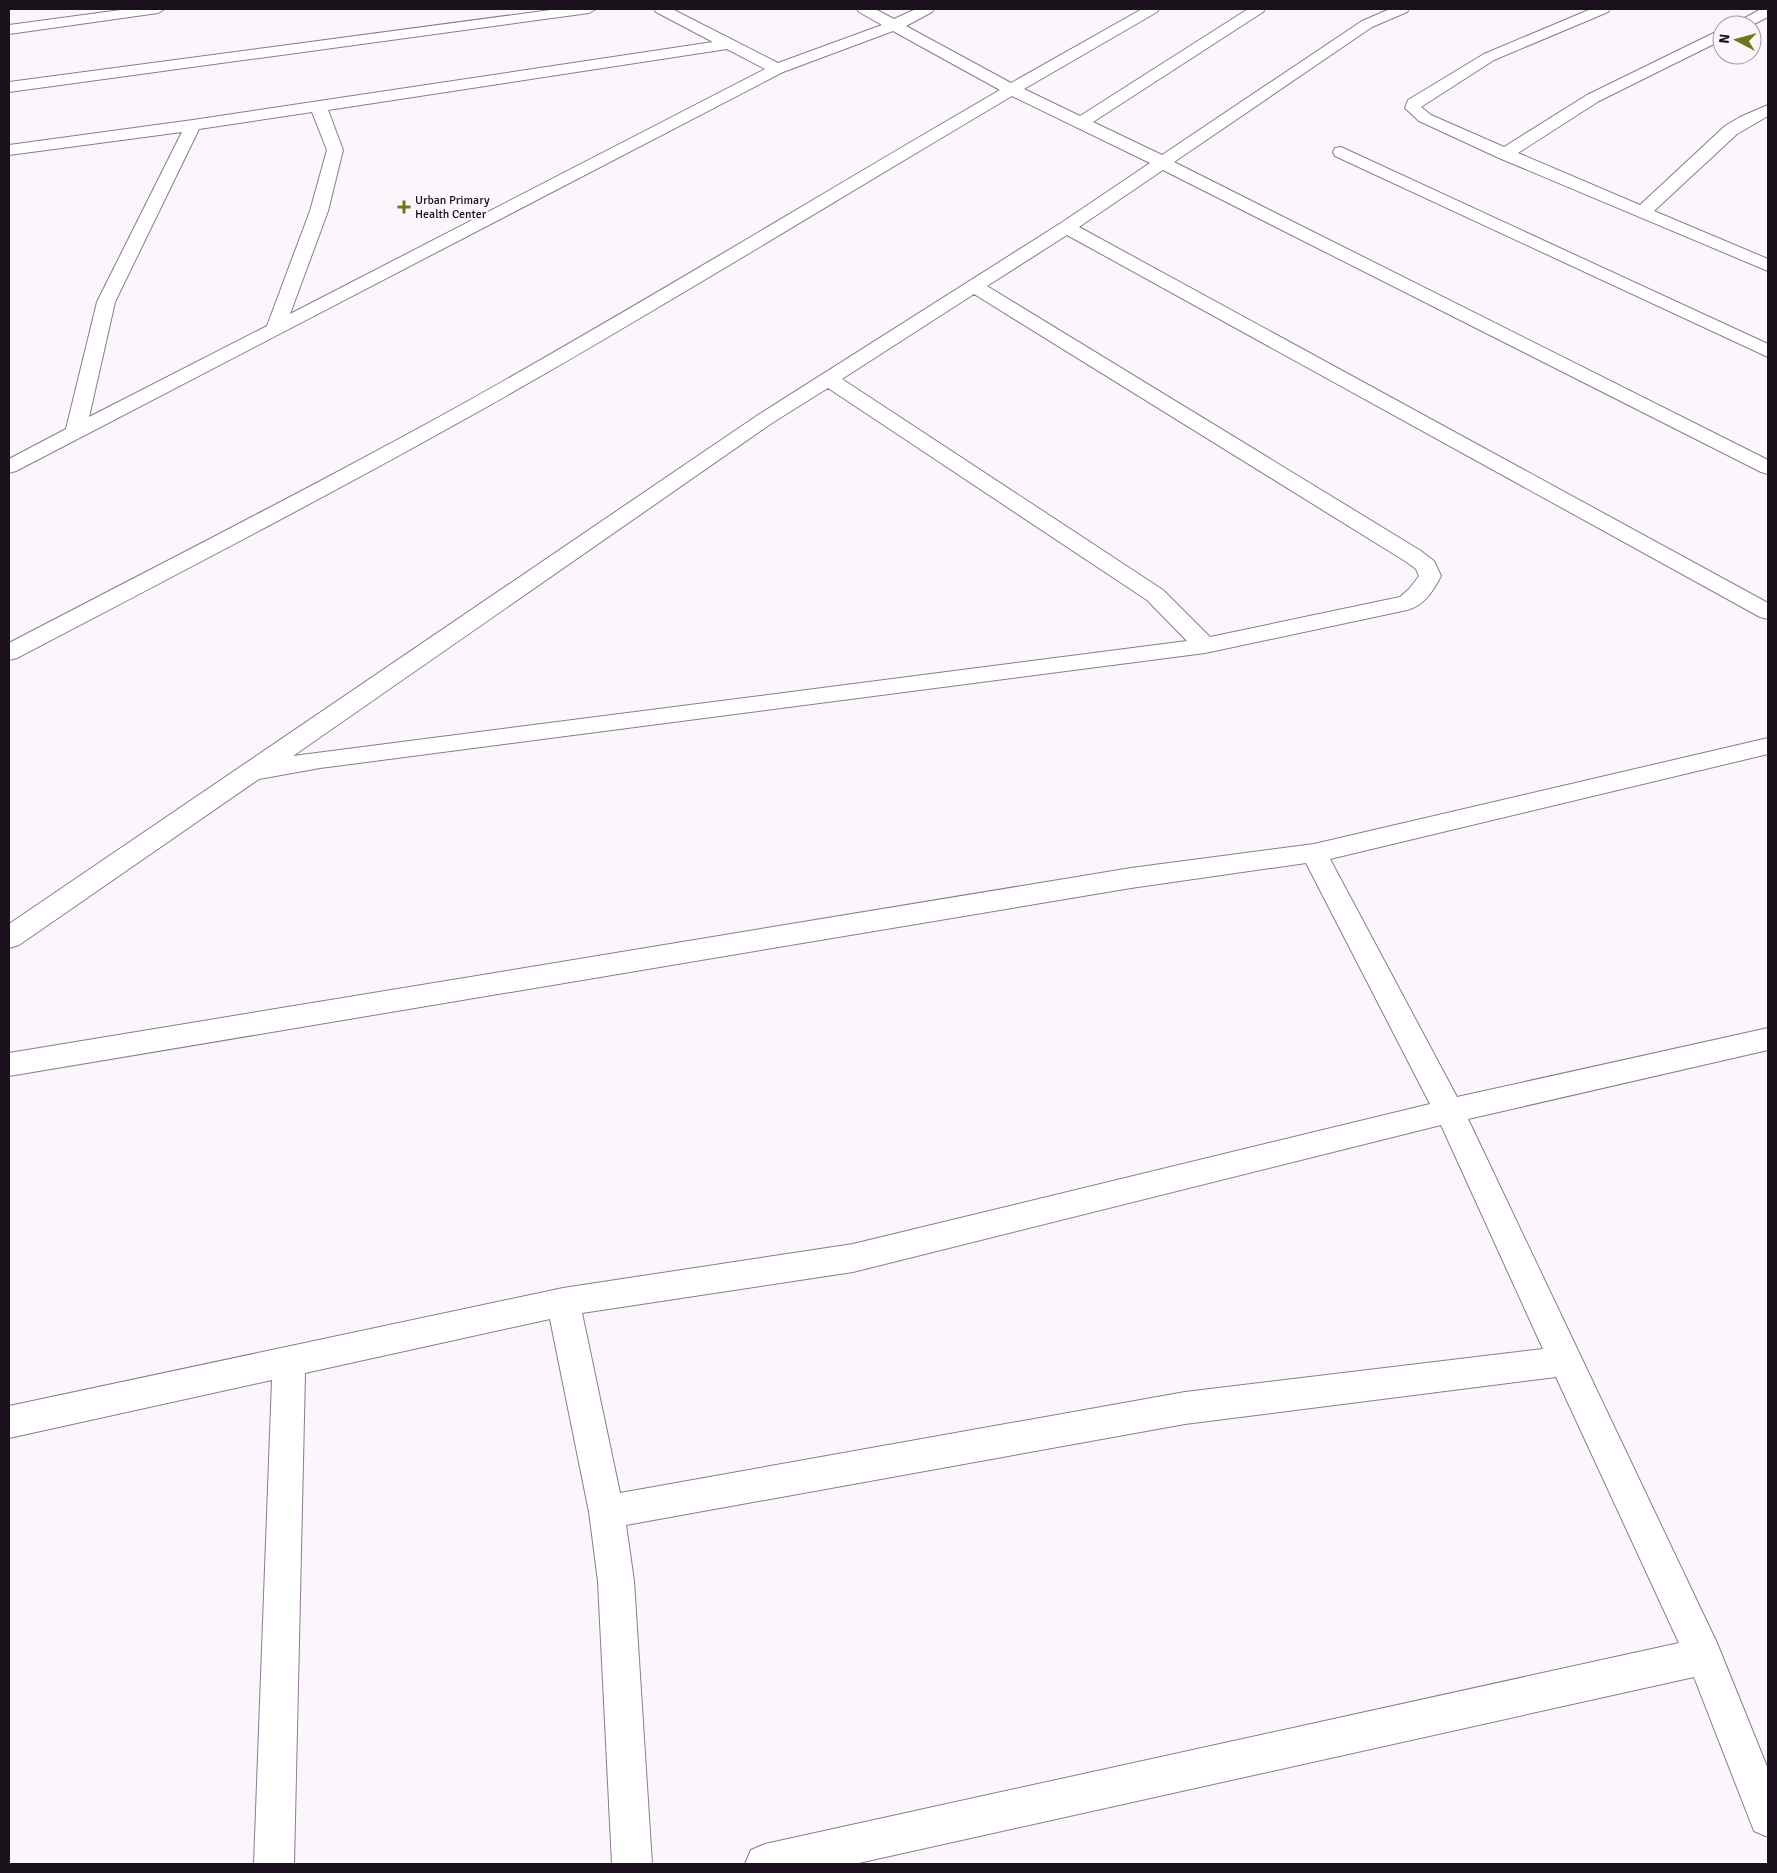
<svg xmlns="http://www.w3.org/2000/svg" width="1777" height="1873" font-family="Signika,sans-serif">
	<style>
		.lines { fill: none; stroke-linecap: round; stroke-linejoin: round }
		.minor-casing { stroke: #8f7894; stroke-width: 2 }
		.minor { fill: #fff; fill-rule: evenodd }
		.poi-dot { fill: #73751c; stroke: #fbf5fc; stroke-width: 2 }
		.labels { text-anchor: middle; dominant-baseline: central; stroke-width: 4; stroke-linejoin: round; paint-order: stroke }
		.far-poi-label { font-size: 12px; fill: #1a111c; stroke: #fbf5fc; text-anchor: start }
	</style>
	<rect width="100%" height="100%" fill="#fbf5fc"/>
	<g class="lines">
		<!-- minor casing -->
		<g class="minor-casing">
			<path id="minor" d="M128 9H165L158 13 9 34V25Z
				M558 9H596L589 13 9 92V82Z
				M654 9H672L778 63 882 25 859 12 857 9H875L894 19 916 9H934L932 12 906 26 1011 83 1142 9H1159L1157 12 1024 89 1080 116 1248 9H1265L1263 12 1093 122 1162 155 1362 21 1390 9H1409L1407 12 1372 27 1174 162 1768 460V474L1761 472 1163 170 1079 227 1768 603V619L1760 617 1067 235 987 286 1421 551 1434 561 1441 576C1433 591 1424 606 1407 610L1205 653 320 768 259 779 19 945 9 948V924L758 415 1061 223 1150 163 1012 96C836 200 662 308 483 409 330 495 173 576 17 658L9 660V643C162 563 317 485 468 401 647 301 822 193 1000 90L893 31 783 72 16 471 9 473V459L66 429 97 302 182 132 9 155V145L193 120 713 42 656 12ZM727 49 765 69 290 314 328 211 343 150 328 110ZM312 112 327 150 310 211 267 326 89 417 115 302 199 129ZM974 294 1405 561 1416 569 1419 576 1409 589 1400 597 1210 637 1163 590 842 379ZM828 388 1147 600 1187 641 293 756 772 423Z
				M1591 9H1610L1608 12 1494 60 1421 107 1431 115 1504 147 1587 95 1722 29V40L1599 101 1518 153 1640 205 1725 126 1740 117 1768 105V116L1737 134 1654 211 1768 259V271L1499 158 1419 121 1405 108 1408 100 1484 54Z
				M1761 9H1768V17L1752 25H1732Z
				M1341 147 1768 344V357L1335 156 1333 152 1335 148Z
				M1768 738V754L1330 859 1457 1097 1768 1028V1050L1468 1119 1717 1643 1768 1769V1837L1754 1831 1694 1677 854 1864H745L751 1850 765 1844 1679 1643 1556 1377 1185 1424 626 1525 634 1581 652 1864H612L598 1581 589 1512 550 1319 305 1373 294 1864H254L272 1380 9 1438V1406L563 1288 853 1244 1430 1104 1306 863 1131 888 9 1076V1053L1131 868 1314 844ZM1441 1125 1543 1349 1185 1392 620 1493 582 1313 853 1272Z"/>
		</g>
		<!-- minor -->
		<use href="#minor" class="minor"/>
	</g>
	<!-- markers -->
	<path class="poi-dot" d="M401.5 199.5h5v5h5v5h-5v5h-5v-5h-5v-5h5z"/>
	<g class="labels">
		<!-- far-poi labels -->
		<g class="far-poi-label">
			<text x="415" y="200">Urban Primary<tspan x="415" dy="14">Health Center</tspan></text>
		</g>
	</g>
	<!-- border -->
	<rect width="1777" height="1873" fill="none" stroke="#1a111c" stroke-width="20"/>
	<!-- north arrow -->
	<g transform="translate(1737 40) rotate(276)"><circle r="24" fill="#fbf5fc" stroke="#a19aa2"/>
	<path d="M0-4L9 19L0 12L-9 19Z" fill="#73751c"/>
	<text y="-8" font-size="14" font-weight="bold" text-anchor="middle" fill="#1a111c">N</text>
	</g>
</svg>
